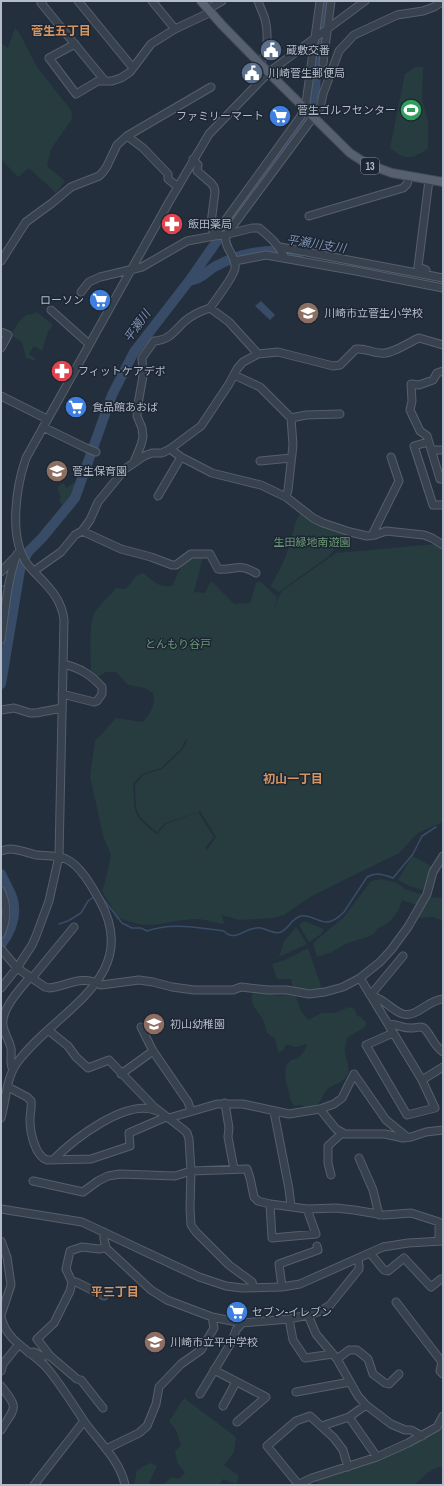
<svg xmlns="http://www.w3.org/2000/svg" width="444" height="1486" font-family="'Archivo Narrow','Noto Sans JP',sans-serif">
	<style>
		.green { fill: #263c3f; fill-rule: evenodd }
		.water { fill: #394c67 }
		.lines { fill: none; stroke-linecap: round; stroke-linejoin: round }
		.stream { stroke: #394c67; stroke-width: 1.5 }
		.river { stroke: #394c67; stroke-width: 10 }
		.minor-casing { stroke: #565f6c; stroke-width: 9 }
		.major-casing { stroke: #414a57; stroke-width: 10 }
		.minor { stroke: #38414e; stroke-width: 7 }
		.major { stroke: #56606e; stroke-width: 8 }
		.labels { text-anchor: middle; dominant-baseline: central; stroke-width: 3; stroke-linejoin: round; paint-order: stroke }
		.shield { fill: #1d2633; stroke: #878f9c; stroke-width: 1 }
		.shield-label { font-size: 10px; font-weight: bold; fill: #b4bcc9 }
		.poi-label { font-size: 11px; fill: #b4bcc9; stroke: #1d2633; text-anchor: start }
		.park-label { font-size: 11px; fill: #6b9a76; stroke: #1d2633 }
		.neighbourhood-label { font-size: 12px; font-weight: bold; fill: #d59563; stroke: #1d2633 }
		.water-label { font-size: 12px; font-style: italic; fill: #7c92b1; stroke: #1d2633 }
	</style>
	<rect width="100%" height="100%" fill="#242f3e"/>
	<!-- green -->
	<path class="green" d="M15 28 20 34 37 67 71 110 72 119 51 149 47 166 65 181 56 193 29 168 18 177 1 159V43L8 48Z
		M415 67H423L422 100 428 121V149C411 159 406 161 390 148L405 74Z
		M37 312 53 325 48 332 42 351 34 346 29 354 36 359 34 361 31 359 26 358 22 342 11 335C15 328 20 318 27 315 30 314 33 315 37 312Z
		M76 481 69 502 64 508 59 499 61 498 57 487 64 483 66 488Z
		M300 514H304L347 534 329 556 279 592 271 587V585C278 573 285 560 289 547 294 534 292 526 300 514Z
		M437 544 443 547V822L418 833 399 853 310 897 284 915 273 918 239 920 222 915 224 924C215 923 205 919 196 919 166 920 151 932 120 918L116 920 112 908 102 891 105 882 111 855 103 836 90 776 95 741 116 718 143 722C150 713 156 706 153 693L145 688 128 685 116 672H106L98 677 91 671C91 656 88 625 95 612 100 604 110 596 116 588L126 589 136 576 143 573C153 581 159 588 172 586 181 568 182 558 203 557L194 592 205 593 211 581 234 604 250 603 256 583 260 581 277 597 275 609 278 598 282 591 336 553ZM186 739 187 741 182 750 162 769 143 775 135 785C136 813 134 814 157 832L165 823 200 811 216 837 206 851V847L214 837 198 812 166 824 157 834C132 815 135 814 133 784L142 774 161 768 181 749Z
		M412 856 435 868 426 891 409 886 398 880Z
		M381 879 397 883 405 889 423 895 417 905 402 900 398 911 391 920 385 925 378 928 373 935 345 944 332 952 317 957 313 943 343 918 371 881Z
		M427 897 443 898V922C430 912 427 921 416 917Z
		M304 921 324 929 321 934 309 942 299 925Z
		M296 927 307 944 279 957 284 941Z
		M308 948 321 986 320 990 308 992 293 988 291 979H277L272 964 285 960Z
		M259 991 279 996 292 995 296 997 301 1011 308 1020 322 1013H335L349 1007 355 1009 357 1016 361 1017 366 1022V1026C361 1031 353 1033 347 1038 346 1042 344 1049 345 1053 346 1061 352 1069 346 1077 341 1084 330 1085 326 1091 319 1102 321 1105 307 1109L301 1105 295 1106C290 1102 290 1097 289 1092 286 1083 281 1065 292 1060 294 1059 297 1059 298 1058 302 1056 306 1048 307 1044 303 1045 300 1046 296 1047 290 1047 286 1040 283 1051L278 1052 275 1038C264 1033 267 1029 263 1020 258 1011 250 1006 252 994Z
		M184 1398 236 1437 234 1452 224 1465 239 1476 236 1484 223 1479 219 1485H165V1483L171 1477 179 1479 185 1473 178 1464 175 1452 181 1445 176 1430 169 1421Z
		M438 1428 443 1430V1467C433 1466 421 1478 415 1485H319L315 1480Z
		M150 1463 157 1466 148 1485H134L137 1470Z"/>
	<!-- water -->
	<path class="water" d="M261 301 275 315 270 320 255 306Z"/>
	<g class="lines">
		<!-- stream -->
		<path class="stream" d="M1 586H4
			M13 586H17
			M101 896 122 923 132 928H141L147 931C172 922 198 928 224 931 236 944 246 925 261 928 267 929 275 935 281 932 289 928 292 918 301 916 310 914 319 923 328 922 334 921 340 916 344 912L367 877C378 871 383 875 393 878L413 854 422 836 436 827
			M59 924 68 921 81 913 88 901 95 896"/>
		<!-- river -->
		<path class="river" d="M189 281C193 280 197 279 200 277 206 274 210 269 216 266 242 252 271 248 300 253
			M1 684 21 564 29 551 42 538 75 498 112 395 134 352 189 281 226 228 246 202 305 120 315 91 318 47 325 1
			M1 874C4 881 9 889 12 897 18 914 11 931 1 945"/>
		<!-- minor casing -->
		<g class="minor-casing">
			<path id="minor" d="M43 1 41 3 105 81
				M78 1 133 68
				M258 1C260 7 263 13 265 19 268 31 269 53 260 63
				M208 9 222 1
				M175 29 211 12
				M75 44 49 58 76 94 98 81H112L121 78 130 72 151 44 175 29 152 1
				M323 63 331 1
				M127 136 211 87
				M193 159 198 165 197 171 211 183 214 187 215 192 211 223 214 236
				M309 216 403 188 407 184 409 177
				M214 236 301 116 306 103 320 1
				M280 247 443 278
				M1 261 26 222 52 203 71 187 99 176 103 172 107 166 117 145 127 136 143 148 168 174V179L178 187
				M235 261 266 255 356 271 443 288
				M426 270 418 267 429 180
				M81 292 89 282 100 277 142 267 187 241 214 236 224 235 252 228H259C271 238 279 245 285 258
				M210 308 229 322 258 354
				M51 310 89 344
				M1 332 8 335 1 348
				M443 371 437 373 433 380 419 385 411 384 412 401 410 410 420 431 427 436 440 479H443
				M234 375 260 387 291 418 306 415 340 414
				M1 396 47 419
				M43 427 86 448 96 452
				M428 442 414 446 433 505H443
				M170 449 181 457 212 473 261 485 286 497 313 518 323 523 350 532 367 536 375 535 386 531 424 535 432 538 443 545
				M432 450H443
				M260 461 291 458
				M134 462 141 445 143 437 142 428 137 416 138 404 143 376 142 358 154 341C170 340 174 331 185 321 192 315 201 311 210 308 216 299 234 277 235 268 237 256 223 248 226 235L320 108 323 94 339 51 354 35 397 15 423 11 434 7 443 1
				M158 496 181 457
				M286 497 288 490 293 445 291 418
				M82 531 121 549 151 557 172 565H176L191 554H210L218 569C236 571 236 562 256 573
				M372 535 399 481 391 457
				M34 571 61 552 75 535 82 531 90 520 98 502 125 469 144 456 152 453H162L170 449 201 426 229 384 237 369 243 362 258 354 278 352 333 366 340 365 356 349C366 348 372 353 381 353 391 355 409 342 419 338L443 345
				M1 572 14 558
				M1 640C5 612 7 581 17 554
				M62 694 94 702 97 701 102 694V687C90 674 80 668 63 664
				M1 710 14 708 30 713H36L62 708
				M1 851C4 850 7 849 10 849 18 849 28 853 36 855 47 856 56 855 66 859 81 866 92 887 100 901 143 979 54 1011 17 1063 6 1078 6 1101 1 1118
				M1 891C8 906 7 919 1 934
				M1 949 17 968 45 987 49 988C68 986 81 974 101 985L139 980 153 982 172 987 194 990H233L241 987 268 990H287L309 994 325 992 343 987 360 978 380 962 391 950 408 927 427 894 433 872 443 856
				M32 978 74 927
				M360 978 422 1080 435 1108 407 1115 366 1045 393 1033
				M1 988 17 968 32 945 36 936 49 901 59 856 64 620C61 594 43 583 28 565 8 539 16 487 26 458L169 202 209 134 269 72 365 1
				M369 993 374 991 403 956
				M370 995C375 997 380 999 384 1002 390 1006 396 1012 403 1014 416 1018 428 1000 443 999
				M388 1024C397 1024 404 1029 413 1028 418 1028 421 1025 425 1029 432 1037 434 1046 443 1052
				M141 1027 153 1051 188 1102 191 1111
				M48 1030 68 1046 76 1057 88 1068 109 1060 154 1107 184 1130 187 1133 189 1139 191 1171 190 1208 191 1225 196 1232 229 1265 252 1282 254 1288
				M13 1070C9 1063 12 1057 11 1049 10 1041 4 1034 3 1025 1 1009 20 989 30 977
				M121 1074 153 1051
				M422 1080 443 1067
				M8 1087 27 1097 31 1101C32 1107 30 1114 30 1120 30 1132 35 1156 47 1160L91 1159 130 1146 129 1133 166 1117
				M225 1103 229 1128 228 1137 234 1169
				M320 1109 336 1129 345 1134H385L403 1138 411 1137 426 1132 443 1130
				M274 1112 289 1189 291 1206
				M169 1118 217 1104H243L289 1114 320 1109 334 1104 342 1098 354 1074 386 1120 407 1137
				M359 1158 373 1190 379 1215
				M53 1160C73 1140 127 1097 157 1111
				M331 1175 328 1163V1146L342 1133
				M33 1181 83 1192 98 1181 108 1176 120 1174 175 1176 191 1171 247 1169 250 1178 254 1197 258 1201 270 1204 307 1209 336 1208 354 1210 384 1215 411 1213 439 1222V1241
				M270 1204 272 1238 316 1234 307 1209
				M1 1209 82 1222 199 1277 226 1286 242 1288 282 1287 300 1284 383 1247 408 1243 443 1241
				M104 1232V1239L106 1248 151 1290 167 1300 212 1317 242 1323 289 1319 308 1315 321 1311 330 1305 359 1269V1265L358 1259
				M1 1241 7 1257 11 1285 1 1315
				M370 1253 384 1270 388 1271 404 1258 431 1287 441 1279
				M72 1282H76L104 1296
				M282 1287 279 1264 318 1250 317 1246
				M396 1302 442 1362 440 1371 443 1374
				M308 1315 316 1334 337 1359 358 1396 366 1405 391 1424 405 1430H411L422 1436
				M1 1317C7 1343 31 1350 47 1368 61 1385 72 1403 84 1421 98 1441 120 1460 125 1485
				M289 1319 293 1340 305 1358 333 1354
				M29 1353 34 1352 41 1356H50
				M337 1359 349 1350H357L368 1359 373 1374 385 1383 389 1384 399 1374
				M214 1370 266 1397 237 1422
				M1 1371 3 1364 19 1344
				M1 1386C19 1409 16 1406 1 1430
				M296 1392 350 1382
				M200 1394 232 1341 236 1330 242 1323
				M223 1406 236 1382
				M103 1408 81 1380 77 1379 50 1356 37 1339 54 1323 70 1291 72 1282 66 1269 70 1251 82 1247 99 1249 106 1248
				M349 1417 377 1457
				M322 1426 349 1417 366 1405
				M106 1449 139 1433 147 1426 156 1404 159 1387 181 1364 201 1350 214 1328 212 1317
				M298 1484 267 1446 296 1421 310 1416 334 1438 343 1450 348 1467
				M34 1485 84 1421
				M297 1485 312 1478 377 1457 408 1443 437 1427 443 1416"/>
		</g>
		<!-- major casing -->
		<g class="major-casing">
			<path id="major" d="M201 1 222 25 275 79 350 153 367 164 392 173 443 182"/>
		</g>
		<!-- minor -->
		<use href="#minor" class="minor"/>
		<!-- major -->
		<use href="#major" class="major"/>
	</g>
	<!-- icons -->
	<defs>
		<g id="civic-disc" transform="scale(1.15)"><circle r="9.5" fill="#5c6f8a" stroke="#1d2633"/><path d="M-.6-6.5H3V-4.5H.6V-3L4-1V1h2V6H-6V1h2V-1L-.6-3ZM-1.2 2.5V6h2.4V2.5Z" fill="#fff"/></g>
		<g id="stadium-disc" transform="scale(1.15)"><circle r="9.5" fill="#2e9e5b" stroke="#1d2633"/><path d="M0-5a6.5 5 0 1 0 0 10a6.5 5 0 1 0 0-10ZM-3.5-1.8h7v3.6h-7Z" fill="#fff"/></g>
		<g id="supermarket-disc" transform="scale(1.15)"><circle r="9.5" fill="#3f7fe0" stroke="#1d2633"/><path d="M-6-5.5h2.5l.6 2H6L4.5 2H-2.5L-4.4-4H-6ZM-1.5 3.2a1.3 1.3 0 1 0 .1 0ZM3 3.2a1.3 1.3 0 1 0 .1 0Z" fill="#fff"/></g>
		<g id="pharmacy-disc" transform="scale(1.15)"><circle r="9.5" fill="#e0444e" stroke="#1d2633"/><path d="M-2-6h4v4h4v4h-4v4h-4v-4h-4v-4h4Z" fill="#fff"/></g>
		<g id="school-disc" transform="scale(1.15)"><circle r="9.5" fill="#8d6e63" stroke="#1d2633"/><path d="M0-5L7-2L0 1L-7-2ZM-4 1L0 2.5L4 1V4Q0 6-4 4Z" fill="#fff"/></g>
	</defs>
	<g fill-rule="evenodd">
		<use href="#civic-disc" x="271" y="50"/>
		<use href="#civic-disc" x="252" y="73"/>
		<use href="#stadium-disc" x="411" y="110"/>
		<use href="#supermarket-disc" x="280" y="116"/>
		<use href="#pharmacy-disc" x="172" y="224"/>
		<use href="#supermarket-disc" x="100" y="300"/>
		<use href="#school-disc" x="308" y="313"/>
		<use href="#pharmacy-disc" x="62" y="371"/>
		<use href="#supermarket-disc" x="76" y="407"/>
		<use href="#school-disc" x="57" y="471"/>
		<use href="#school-disc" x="154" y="1024"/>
		<use href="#supermarket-disc" x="237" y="1312"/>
		<use href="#school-disc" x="155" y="1342"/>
	</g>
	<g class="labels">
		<!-- shield labels -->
		<rect class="shield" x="361" y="158" width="18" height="16" rx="3"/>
		<g class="shield-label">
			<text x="370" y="166">13</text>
		</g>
		<!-- poi labels -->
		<g class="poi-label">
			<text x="286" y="50">蔵敷交番</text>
			<text x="268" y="73">川崎菅生郵便局</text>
			<text x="396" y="110" text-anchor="end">菅生ゴルフセンター</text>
			<text x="264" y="116" text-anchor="end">ファミリーマート</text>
			<text x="188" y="224">飯田薬局</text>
			<text x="84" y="300" text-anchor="end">ローソン</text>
			<text x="324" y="313">川崎市立菅生小学校</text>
			<text x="78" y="371">フィットケアデポ</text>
			<text x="92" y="407">食品館あおば</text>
			<text x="72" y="471">菅生保育園</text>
			<text x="170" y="1024">初山幼稚園</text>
			<text x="252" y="1312">セブン-イレブン</text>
			<text x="170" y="1342">川崎市立平中学校</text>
		</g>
		<!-- park labels -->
		<g class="park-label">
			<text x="312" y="542">生田緑地南遊園</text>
			<text x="178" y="644">とんもり谷戸</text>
		</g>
		<!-- neighbourhood labels -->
		<g class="neighbourhood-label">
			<text x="61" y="31">菅生五丁目</text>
			<text x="293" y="779">初山一丁目</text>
			<text x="115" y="1292">平三丁目</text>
		</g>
		<!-- water labels -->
		<g class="water-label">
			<text transform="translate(316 244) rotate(9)">平瀬川支川</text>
			<text transform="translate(137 326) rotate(-54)">平瀬川</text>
		</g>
	</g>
	<!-- border -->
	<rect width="444" height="1486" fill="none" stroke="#b4bcc9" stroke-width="4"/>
</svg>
